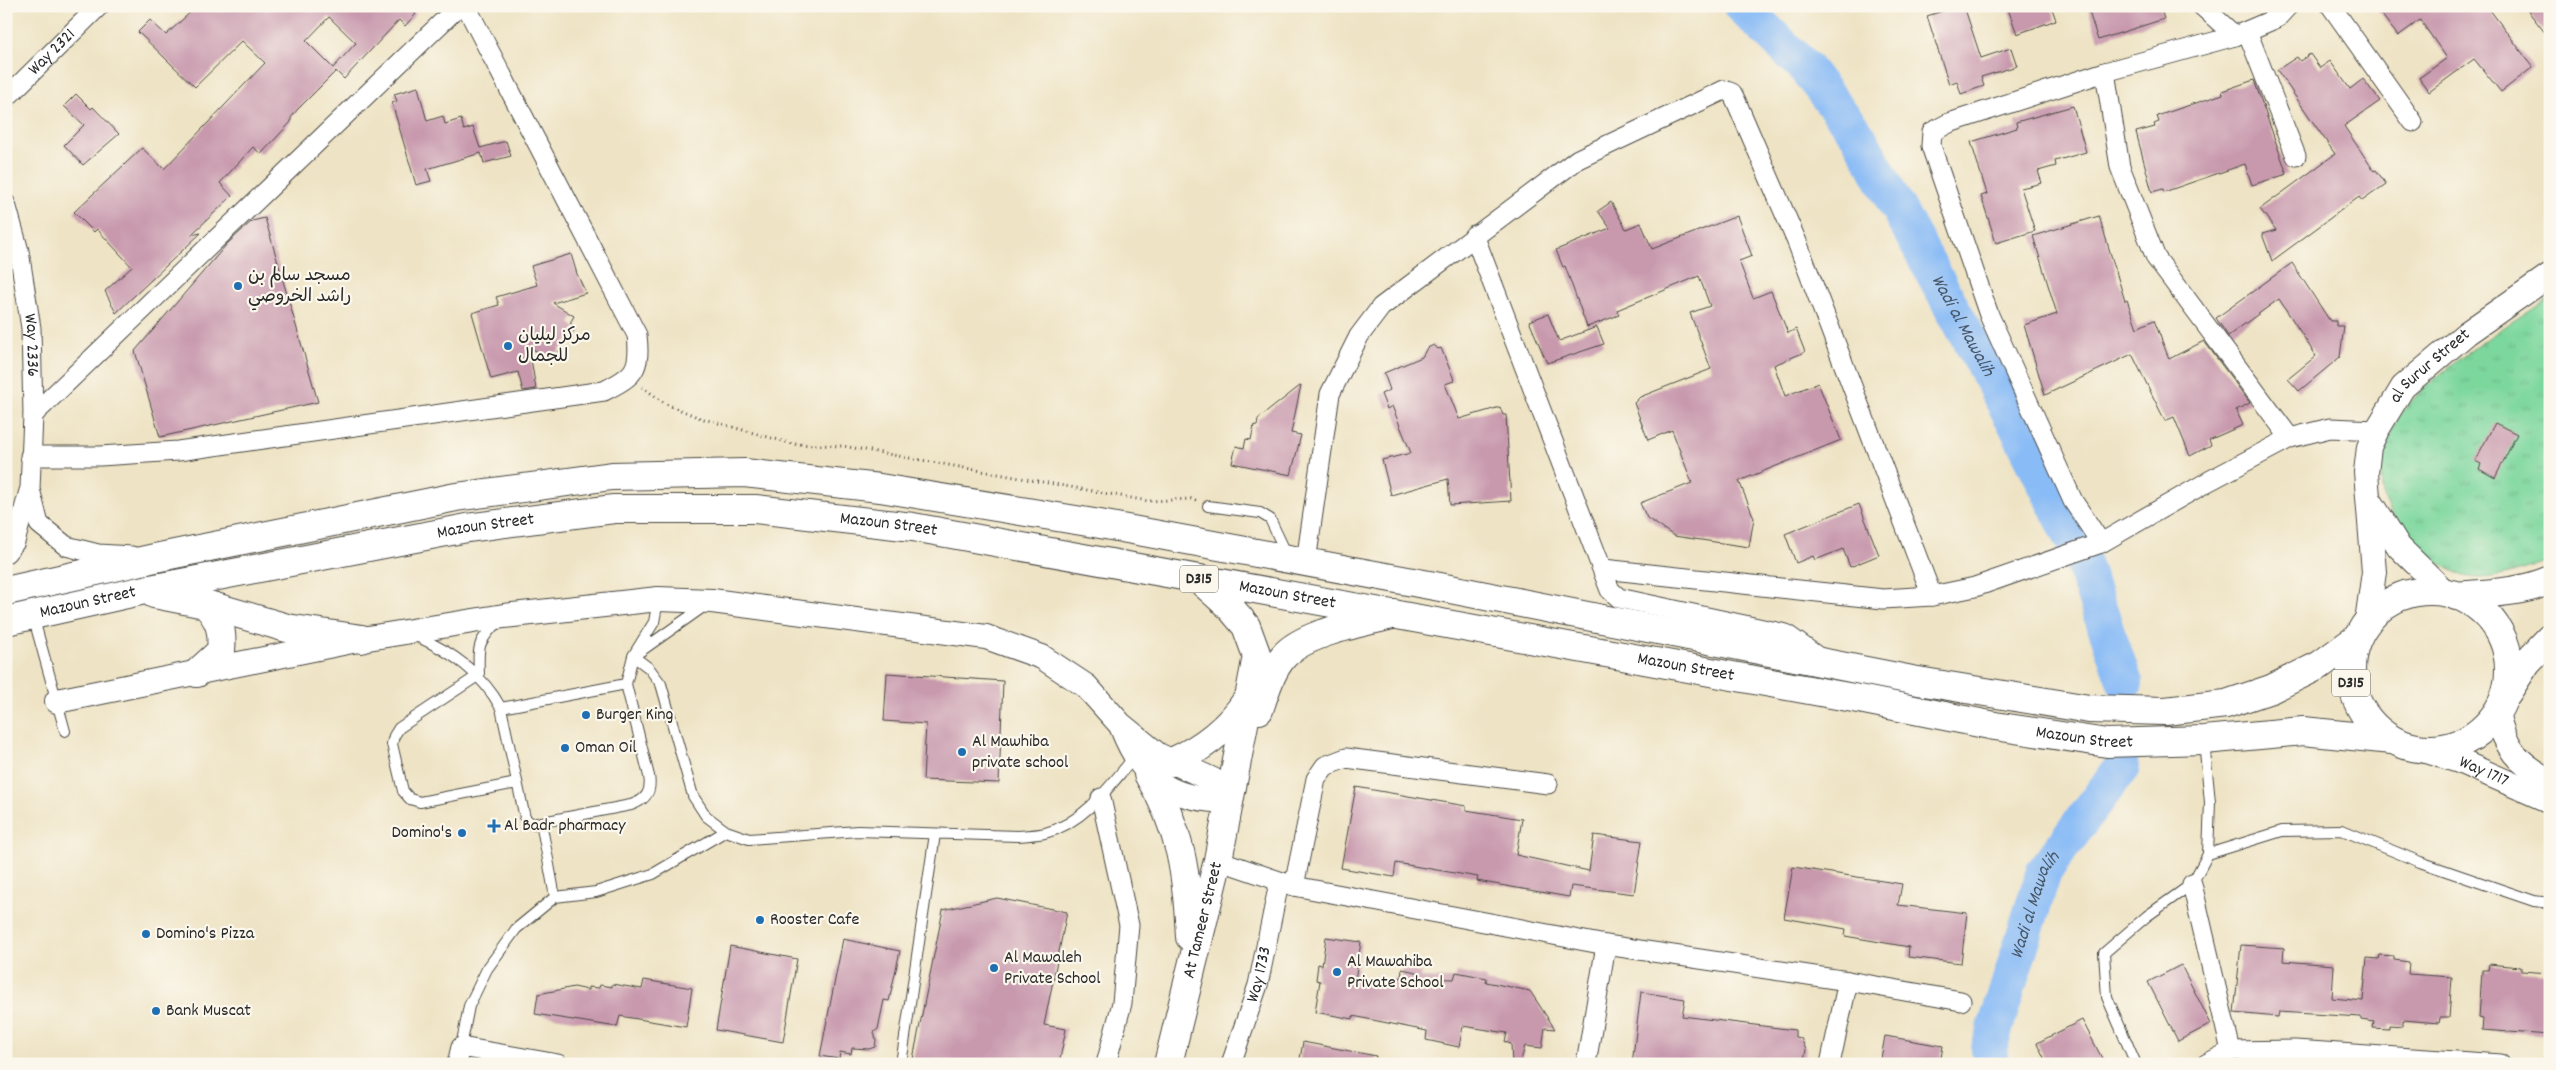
<svg xmlns="http://www.w3.org/2000/svg" width="2556" height="1070" font-family="Dekko,'Playpen Sans Arabic',sans-serif">
	<style>
		.grass { fill: url(#grass-tufts); stroke: #548164 }
		.lines { fill: none; stroke-linecap: round; stroke-linejoin: round }
		.river { stroke: #89bbf6; stroke-width: 36 }
		.building { fill: #c899ad; fill-rule: evenodd }
		.service-casing { stroke: #484742; stroke-width: 12 }
		.minor-casing { stroke: #484742; stroke-width: 21 }
		.tertiary-casing { stroke: #484742; stroke-width: 26 }
		.secondary-casing { stroke: #484742; stroke-width: 30 }
		.primary-casing { stroke: #484742; stroke-width: 30 }
		.path { stroke: #484742; stroke-width: 3; stroke-dasharray: 1 4; stroke-linecap: butt }
		.service { stroke: #fff; stroke-width: 10 }
		.minor { stroke: #fff; stroke-width: 19 }
		.tertiary { stroke: #fff; stroke-width: 24 }
		.secondary { stroke: #fff; stroke-width: 28 }
		.primary { stroke: #fff; stroke-width: 28 }
		.poi-dot { fill: #1f6fb2; stroke: #fbf7ec; stroke-width: 2 }
		.labels { text-anchor: middle; dominant-baseline: central; stroke-width: 4.5; stroke-linejoin: round; paint-order: stroke }
		.shield { fill: #fbf7ec; stroke: #696865; stroke-width: 1 }
		.shield-label { font-size: 16px; font-weight: bold; fill: #2b2b2b }
		.street-label { font-size: 18px; fill: #2b2b2b; stroke: #fbf7ec }
		.poi-label { font-size: 18px; fill: #2b2b2b; stroke: #fbf7ec; text-anchor: start }
		.water-label { font-size: 19px; font-style: italic; fill: #475668; stroke: #fbf7ec }
	</style>
	<defs>
		<pattern id="grass-tufts" width="24" height="20" patternUnits="userSpaceOnUse" patternTransform="scale(1.25)"><rect width="24" height="20" fill="#7cd79d"/><path d="M3 7l-1-3M5 7V3M7 7l1-3M15 17l-1-3M17 17v-4M19 17l1-3" fill="none" stroke="#6bb987"/></pattern>
	</defs>
	<rect width="100%" height="100%" fill="#fbf7ec"/>
	<filter id="ink" filterUnits="userSpaceOnUse"><feTurbulence type="fractalNoise" baseFrequency=".02" numOctaves="2"/><feDisplacementMap in="SourceGraphic" scale="10" xChannelSelector="R" yChannelSelector="G"/><feConvolveMatrix kernelMatrix="1 2 1 2 8 2 1 2 1" color-interpolation-filters="sRGB"/></filter>
	<filter id="wash" filterUnits="userSpaceOnUse"><feTurbulence type="fractalNoise" baseFrequency=".0096" numOctaves="4" result="noise"/><feDisplacementMap in="SourceGraphic" scale="20" xChannelSelector="R" yChannelSelector="G"/><feGaussianBlur stdDeviation="1.12" result="paint"/><feColorMatrix in="noise" values="0 0 0 0 0 0 0 0 0 0 0 0 0 0 0 0 0 1.4 0 .05"/><feComposite in="paint" operator="in"/></filter>
	<g filter="url(#wash)">
		<rect width="100%" height="100%" fill="#eee3c4"/>
		<!-- grass -->
		<path class="grass" d="M2550 297V560C2529 569 2487 583 2465 576 2435 567 2396 529 2385 500 2376 479 2385 445 2394 426 2414 383 2509 324 2550 297Z"/>
		<g class="lines">
			<!-- river -->
			<g class="river">
				<path id="s1" d="M1741 6 1804 66 1859 137 2015 423 2079 552 2125 683"/>
				<path id="s2" d="M1991 1064 1989 1048 2044 871 2122 767"/>
			</g>
		</g>
		<g id="blocks">
			<!-- building -->
			<path class="building" d="M197 6H412L410 8 416 14 405 26 399 20 344 79 336 71 297 110 291 118V122L261 154 253 147 220 183 232 196 191 235 201 233 116 313 105 291 132 267 97 229 94 232 74 212 142 148 164 169 265 63 242 41 195 87 138 32 150 20 166 35ZM329 17 356 43 333 68 306 41Z
				M1958 6H1964L1981 58 2011 48 2017 66 1981 77 1984 86 1961 94 1957 81 1949 84 1927 16Z
				M2007 6H2051L2056 20 2017 34Z
				M2087 6H2160L2164 19 2098 40Z
				M2375 6H2487L2533 67 2501 92 2474 59 2429 92 2419 78 2447 58 2420 20 2398 36Z
				M2524 6H2550V39Z
				M2310 54 2320 68 2330 61 2350 89 2363 79 2380 101 2344 126 2374 171 2376 170 2386 184 2362 201 2359 197 2272 261 2262 234 2276 230 2260 209 2335 154 2277 70 2297 57 2300 61Z
				M2254 80 2287 174 2252 185 2245 164 2164 192 2163 189 2152 192 2136 132 2155 127 2154 124 2159 122 2157 116 2223 94 2222 91Z
				M418 87 427 121 443 116 445 124 461 119 464 130 473 127 480 148 506 141 511 156 484 163 481 153 427 169 431 181 416 185 392 103 397 101 394 94Z
				M76 94 91 109 93 107 119 134 83 165 64 145 84 125 64 106Z
				M2073 106 2086 152 2055 161 2056 166 2038 171 2042 183 2021 188 2035 231 1996 243 1981 196 1987 194 1971 142 2017 128 2016 122Z
				M1611 202 1626 229 1641 223 1652 249 1737 216 1752 256 1739 261 1753 298 1771 291 1788 333 1796 329 1805 352 1774 365 1785 396 1818 383 1841 440 1739 481 1754 518 1749 547 1674 536 1647 518 1640 503 1692 483 1672 430 1648 440 1634 403 1640 397 1711 369 1690 313 1710 306 1699 276 1617 310 1619 315 1587 327 1565 266 1563 267 1556 250 1610 228 1598 211Z
				M2099 216 2125 301 2127 300 2137 328 2154 320 2169 359 2204 341 2250 403 2236 410 2243 425 2209 440 2211 445 2190 456 2174 417 2165 421 2132 354 2045 395 2024 325 2057 314 2033 236Z
				M265 218 318 402 160 437 135 351 227 244 252 221Z
				M571 254 577 274 586 293 553 303 574 316 570 323 576 328 552 360 529 347 536 389 523 391 518 372 491 379 472 313 499 305 496 297 537 285 531 266Z
				M2292 263 2330 321H2336V326H2344L2340 357 2299 391 2288 379 2316 356 2279 299 2228 336 2216 318Z
				M1548 314 1559 341 1597 327 1604 344 1547 363 1529 321Z
				M1434 345 1438 349 1441 348 1453 377 1454 381 1445 384 1459 419 1500 407 1503 415H1506L1511 501 1450 505 1448 479 1391 495 1382 460 1411 453 1392 406 1387 409 1381 394 1390 390 1384 373 1422 357 1427 348Z
				M1301 385 1291 433 1301 435 1291 475 1232 463 1236 446 1244 448 1246 439 1251 440 1254 425 1257 426 1258 419Z
				M2495 423 2517 434 2495 478 2479 469 2481 464 2475 461Z
				M1859 504 1879 555 1850 567 1843 549 1815 560 1813 556 1796 563 1785 534Z
				M887 673 1003 681 999 783 923 780 926 724 884 721Z
				M1356 787 1466 806V810L1522 819 1516 855 1589 871 1594 835 1642 841 1634 894 1571 886 1569 897 1477 881 1478 877 1396 863 1394 877 1341 868Z
				M1793 867 1902 884 1898 905 1967 913 1961 963 1908 957 1909 947 1845 936 1846 929 1784 918Z
				M997 898 1067 912 1044 1025 1066 1029 1059 1064H936L913 1059 943 910Z
				M1326 937 1361 942 1355 980 1390 986 1394 979 1401 978 1402 969 1421 973 1420 978 1454 979 1456 972 1487 978 1486 982 1530 991 1555 1029 1545 1028 1542 1048 1525 1046 1520 1064H1512L1511 1044 1505 1042 1507 1033 1463 1026 1459 1047 1426 1040 1427 1031 1353 1016V1019L1315 1012 1320 981 1316 980 1318 964 1322 965Z
				M843 939 900 951 889 1001 884 1000 878 1029 874 1032 876 1040 875 1047 869 1049 852 1048 851 1054 840 1052 839 1059 820 1056Z
				M2241 945 2284 948 2283 961 2334 965 2332 998 2363 1001 2367 958 2379 959 2380 955 2394 956V960L2409 962 2408 974 2452 977 2449 1018H2440L2439 1023 2403 1020V1026L2389 1025V1029L2373 1028 2374 1022 2361 1020V1017L2279 1012 2278 1017 2234 1013Z
				M730 946 797 959 783 1042 716 1030Z
				M2489 964 2521 967V971L2550 973V1035L2482 1030 2483 1019 2479 1018 2482 970H2488Z
				M2181 965 2211 1024 2178 1041 2148 982Z
				M644 980 692 988 686 1027 620 1016 617 1027 535 1014 538 994 574 987 588 990V987L599 988 600 985 612 987V984L642 989Z
				M1641 992 1685 999 1682 1016 1795 1030V1037L1801 1038 1806 1050 1803 1064H1632Z
				M2082 1020 2105 1064H2047L2037 1043Z
				M1885 1036 1943 1046 1940 1064H1880Z
				M1303 1042 1376 1056 1375 1064H1299Z"/>
		</g>
	</g>
	<g filter="url(#ink)">
		<use href="#blocks" fill-opacity="0" stroke="#484742" stroke-width="1"/>
		<g class="lines">
			<!-- service casing -->
			<g class="service-casing">
				<path id="service" d="M1208 506 1260 513 1270 519 1287 555
					M33 616 65 731
					M416 636C452 652 482 673 501 708L525 818 532 824 631 805C646 800 652 792 649 776L626 684 633 656 654 622 658 600
					M638 653 706 605
					M633 656 649 668 661 684 693 796 706 816 726 831 749 839 858 831 1018 836C1027 835 1037 835 1045 833 1084 823 1110 786 1134 757
					M479 675 399 728 394 736 392 744 403 791 410 799 420 802 517 783
					M479 675C478 645 477 643 498 621
					M501 708 626 684
					M541 822 555 897
					M2208 854 2282 831 2342 830 2420 862 2534 901 2550 903
					M461 1047 469 1006 487 969 516 929 555 897 596 892 653 874 726 831
					M901 1064 935 834
					M2136 1064 2107 997 2104 953 2147 916 2192 884 2208 854 2210 802 2204 741"/>
			</g>
			<!-- minor casing -->
			<g class="minor-casing">
				<g id="minor">
					<path d="M2202 6 2235 36"/>
					<path d="M2331 6 2413 122"/>
					<path d="M2247 31 2296 156"/>
					<path d="M2105 72 2120 167 2156 258 2290 438"/>
					<path id="s3" d="M6 98 99 6"/>
					<path id="s4" d="M6 204 19 251 31 328 33 415 30 489 39 524 66 546 98 554 132 556"/>
					<path d="M1474 235 1610 590 1619 598 1786 634 1821 659"/>
					<path d="M33 415 459 6"/>
					<path d="M30 456H100L178 451 604 391C634 376 641 370 637 335L466 6"/>
					<path d="M2101 543 2073 501 1989 315 1931 146 1932 132 1949 123 2105 72 2235 36 2277 18 2288 6"/>
					<path d="M6 553 15 542 29 491"/>
					<path d="M1306 562 1330 394 1359 336 1381 307 1578 159 1724 90 1732 93 1736 101 1797 242 1932 596"/>
					<path d="M1603 569 1883 599 1932 596 1975 587 2101 543 2209 481 2290 438 2330 428 2377 430"/>
					<path d="M1101 798 1129 925 1122 1003 1106 1064"/>
					<path d="M1218 860 1294 886 1606 945 1848 981 1961 1001"/>
					<path d="M2192 884 2231 1051"/>
					<path d="M1294 886 1316 779 1325 766 1346 758 1548 784"/>
					<path d="M457 1064 461 1047 558 1064"/>
					<path id="s5" d="M1231 1064 1258 985 1279 883"/>
					<path d="M1586 1064 1606 945"/>
					<path d="M1830 1064 1848 981"/>
					<path d="M2206 1064 2231 1051 2295 1050 2500 1064"/>
				</g>
			</g>
			<!-- tertiary casing -->
			<g class="tertiary-casing">
				<g id="tertiary">
					<path d="M2371 502 2399 547 2446 593"/>
					<path id="s6" d="M2367 621 2374 572 2366 472 2369 447 2377 430 2403 387 2467 333 2550 275"/>
					<path d="M57 701 362 639 504 616 658 599 712 601 986 637 1042 657 1086 686 1120 724 1158 755 1213 780 1230 801"/>
					<path d="M2497 712C2504 747 2518 764 2550 780"/>
					<path d="M1122 728C1143 782 1171 800 1230 801"/>
					<path id="s7" d="M2417 748 2459 761 2550 801"/>
				</g>
			</g>
			<!-- secondary casing -->
			<g class="secondary-casing">
				<g id="secondary">
					<path d="M1259 710C1265 692 1271 671 1283 657 1304 632 1364 623 1395 614"/>
					<path d="M1172 762C1203 748 1228 729 1247 700"/>
					<path d="M1148 774C1181 829 1187 874 1190 937"/>
					<path id="s8" d="M1168 1064 1218 860 1257 656 1246 626 1229 606 1199 579"/>
				</g>
			</g>
			<!-- primary casing -->
			<g class="primary-casing">
				<g id="primary">
					<circle cx="2430" cy="670" r="79"/>
					<path d="M6 591 155 558 456 497 612 476 744 473 880 488 1100 524 1440 587 1912 680 2089 709 2165 711 2226 704 2271 689 2320 665 2357 638"/>
					<path d="M154 594 205 604 287 628 362 639"/>
					<path d="M2456 596C2488 593 2521 593 2550 580"/>
					<path id="s9" d="M6 621 140 591 467 528 614 509H755L913 527 1859 699 1995 726 2107 743 2204 740 2303 731 2392 740"/>
					<path d="M197 673 221 651C223 631 220 619 205 604"/>
					<path d="M2507 693 2527 662 2550 638"/>
				</g>
			</g>
			<!-- path -->
			<path class="path" d="M642 387 666 404 700 418 793 444 843 446 1148 501 1191 499 1196 501"/>
			<!-- service -->
			<use href="#service" class="service"/>
			<!-- minor -->
			<use href="#minor" class="minor"/>
			<!-- tertiary -->
			<use href="#tertiary" class="tertiary"/>
			<!-- secondary -->
			<use href="#secondary" class="secondary"/>
			<!-- primary -->
			<use href="#primary" class="primary"/>
		</g>
	</g>
	<!-- markers -->
	<g class="poi-dot">
		<circle cx="238" cy="286" r="5"/>
		<circle cx="508" cy="346" r="5"/>
		<circle cx="586" cy="715" r="5"/>
		<circle cx="565" cy="748" r="5"/>
		<circle cx="962" cy="752" r="5"/>
		<path d="M491.5 818.5h5v5h5v5h-5v5h-5v-5h-5v-5h5z"/>
		<circle cx="462" cy="833" r="5"/>
		<circle cx="760" cy="920" r="5"/>
		<circle cx="146" cy="934" r="5"/>
		<circle cx="994" cy="968" r="5"/>
		<circle cx="1337" cy="972" r="5"/>
		<circle cx="156" cy="1011" r="5"/>
	</g>
	<g class="labels">
		<!-- shield labels -->
		<g class="shield">
			<rect x="1180" y="565.5" width="38" height="27" rx="4"/>
			<rect x="2332" y="669.5" width="38" height="27" rx="4"/>
		</g>
		<g class="shield-label">
			<text x="1199" y="579">D315</text>
			<text x="2351" y="683">D315</text>
		</g>
		<!-- street labels -->
		<g class="street-label">
			<text stroke="none"><textPath href="#s3" startOffset="65">Way 2321</textPath></text>
			<text stroke="none"><textPath href="#s4" startOffset="144">Way 2336</textPath></text>
			<text stroke="none"><textPath href="#s6" startOffset="278">al Surur Street</textPath></text>
			<text stroke="none"><textPath href="#s9" startOffset="894">Mazoun Street</textPath></text>
			<text stroke="none"><textPath href="#s9" startOffset="489">Mazoun Street</textPath></text>
			<text stroke="none"><textPath href="#s9" startOffset="1299">Mazoun Street</textPath></text>
			<text stroke="none"><textPath href="#s9" startOffset="84">Mazoun Street</textPath></text>
			<text stroke="none"><textPath href="#s9" startOffset="1704">Mazoun Street</textPath></text>
			<text stroke="none"><textPath href="#s9" startOffset="2109">Mazoun Street</textPath></text>
			<text stroke="none"><textPath href="#s7" startOffset="71">Way 1717</textPath></text>
			<text stroke="none"><textPath href="#s8" startOffset="148">At Tameer Street</textPath></text>
			<text stroke="none"><textPath href="#s5" startOffset="94">Way 1733</textPath></text>
		</g>
		<!-- poi labels -->
		<g class="poi-label">
			<text x="248" y="276">مسجد سالم بن<tspan x="248" dy="21">راشد الخروصي</tspan></text>
			<text x="518" y="336">مركز ليليان<tspan x="518" dy="21">للجمال</tspan></text>
			<text x="596" y="715">Burger King</text>
			<text x="972" y="742">Al Mawhiba<tspan x="972" dy="21">private school</tspan></text>
			<text x="575" y="748">Oman Oil</text>
			<text x="504" y="826">Al Badr pharmacy</text>
			<text x="452" y="833" text-anchor="end">Domino's</text>
			<text x="770" y="920">Rooster Cafe</text>
			<text x="156" y="934">Domino's Pizza</text>
			<text x="1004" y="958">Al Mawaleh<tspan x="1004" dy="21">Private School</tspan></text>
			<text x="1347" y="962">Al Mawahiba<tspan x="1347" dy="21">Private School</tspan></text>
			<text x="166" y="1011">Bank Muscat</text>
		</g>
		<!-- water labels -->
		<g class="water-label">
			<text stroke="none"><textPath href="#s1" startOffset="392">Wadi al Mawalih</textPath></text>
			<text stroke="none"><textPath href="#s2" startOffset="166">Wadi al Mawalih</textPath></text>
		</g>
	</g>
	<!-- margin -->
	<rect width="2556" height="1070" fill="none" stroke="#fbf7ec" stroke-width="25"/>
</svg>
